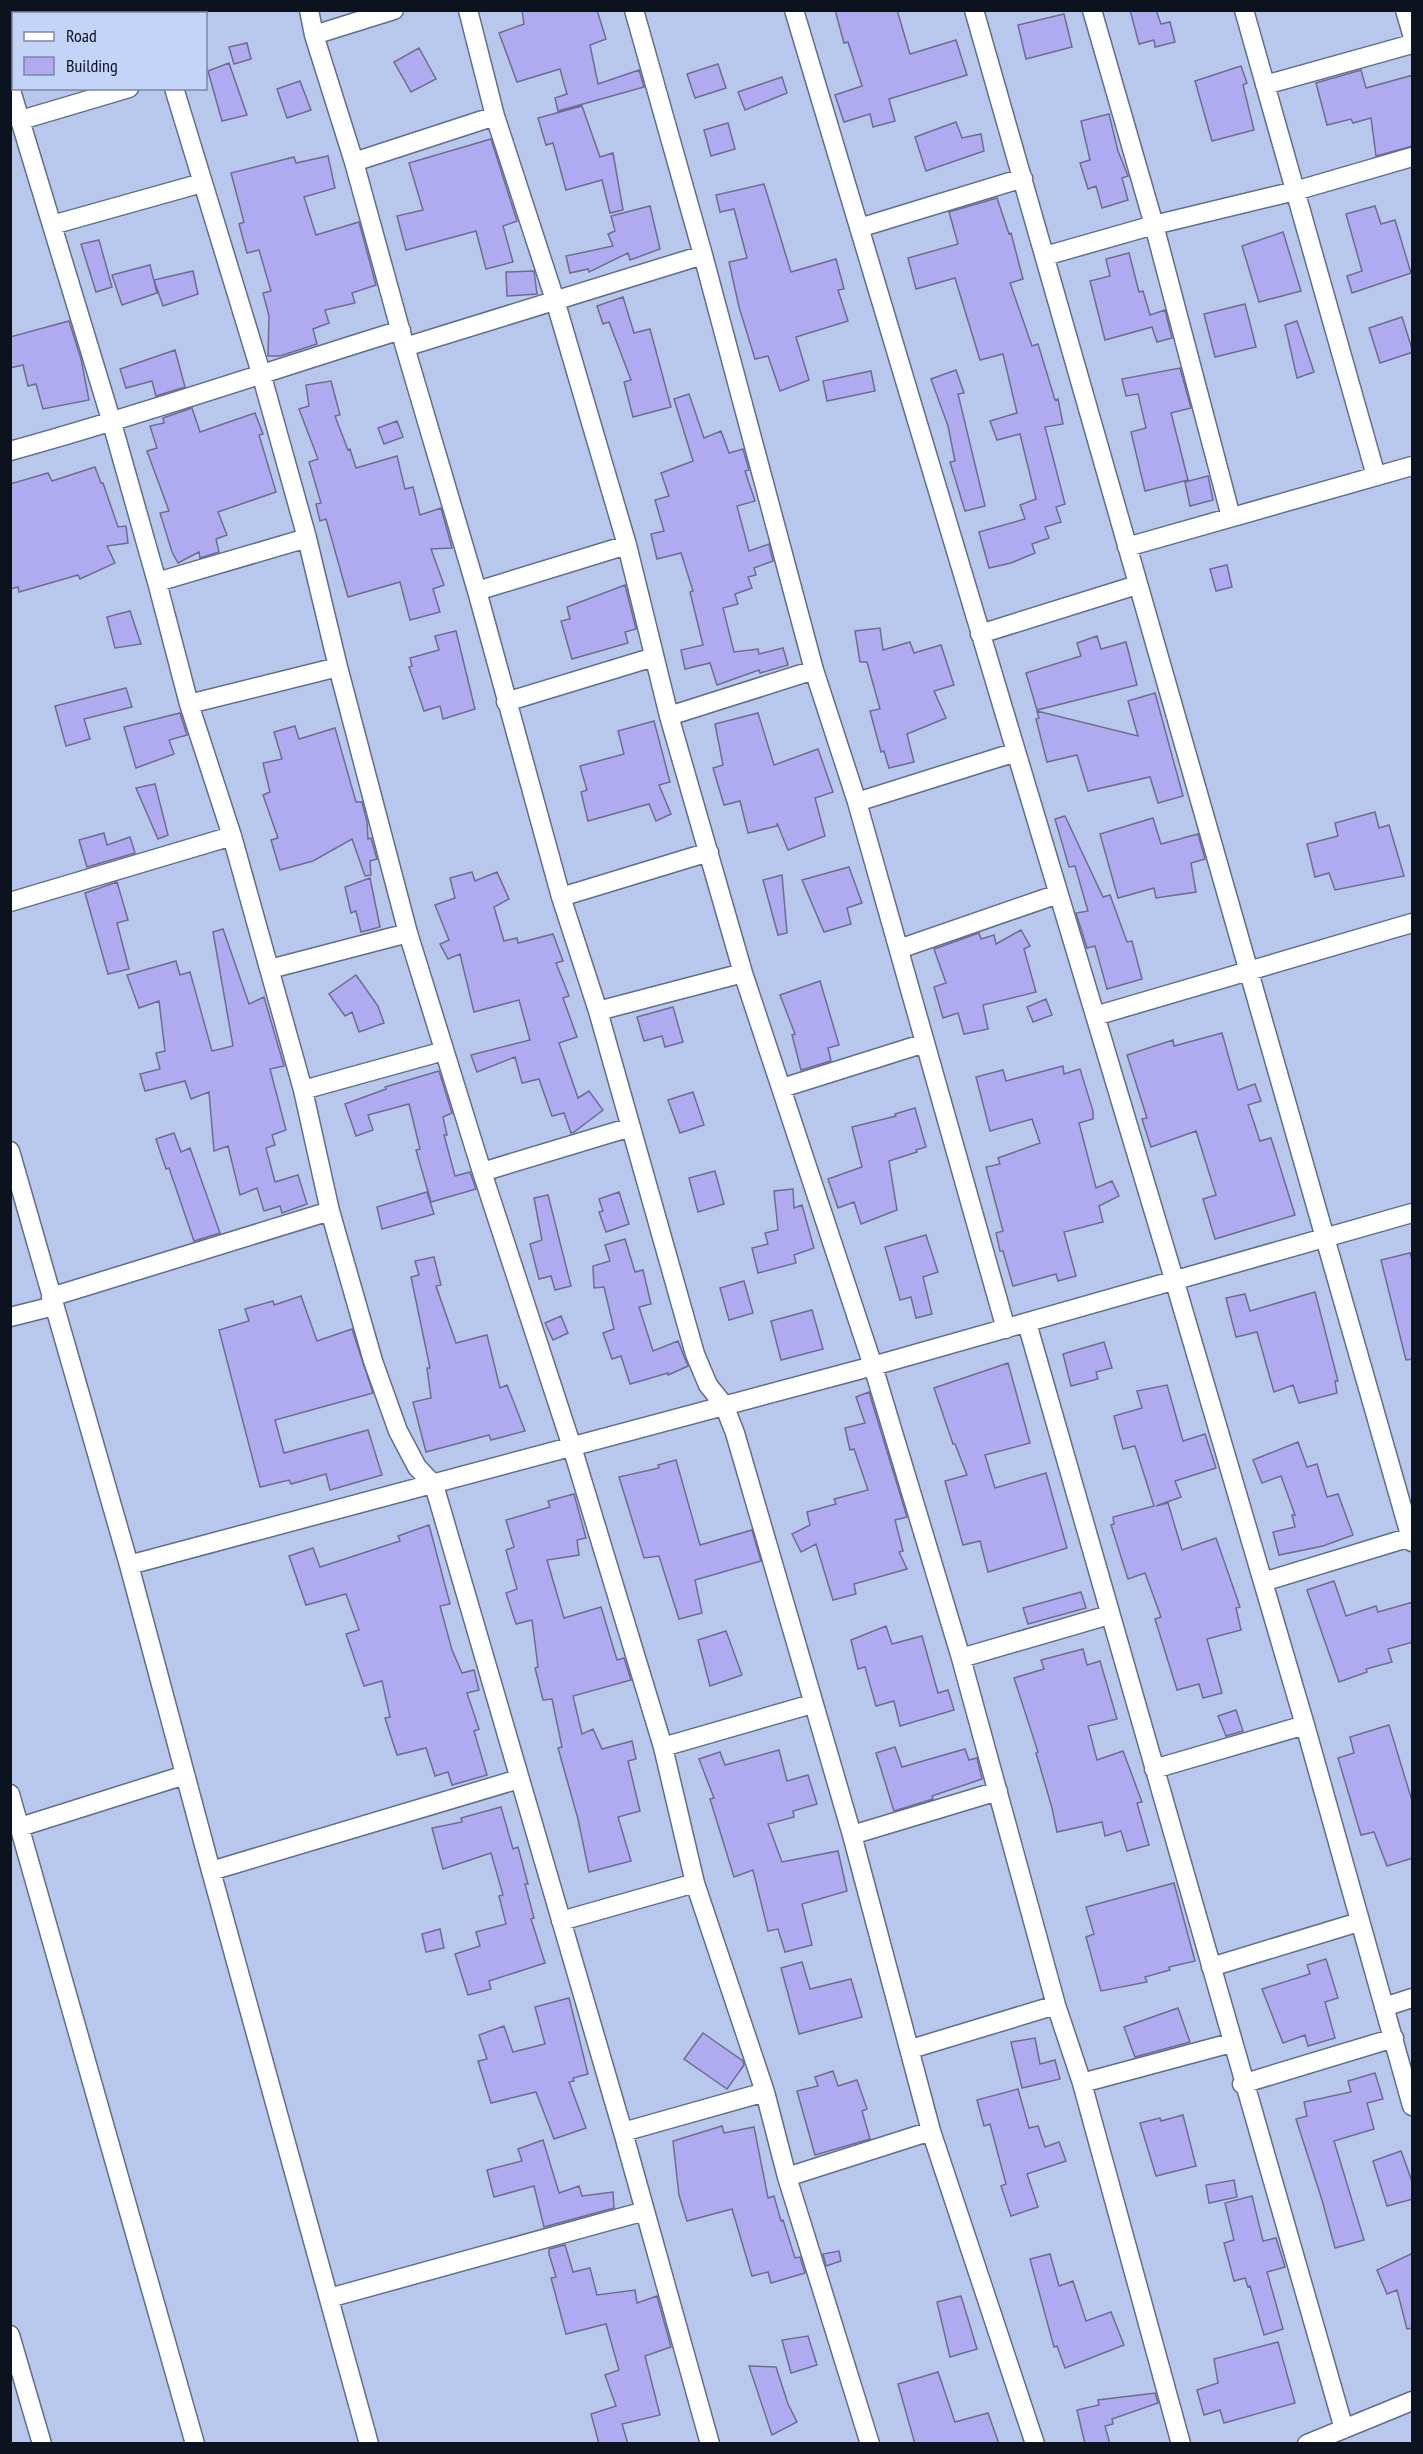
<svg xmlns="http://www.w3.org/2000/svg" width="1423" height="2454" font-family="'PT Sans Narrow',sans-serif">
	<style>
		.building { fill: #b0abf0; stroke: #6f6c90; stroke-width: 1.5 }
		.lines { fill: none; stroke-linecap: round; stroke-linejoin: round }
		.street-casing { stroke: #5f6d8e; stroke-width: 21 }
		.street { stroke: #fff; stroke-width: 18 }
	</style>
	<rect width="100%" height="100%" fill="#b8c7ec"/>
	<!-- building -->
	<path class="building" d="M522 10H597L606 39 590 45 598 84 639 70 644 87 558 111 555 98 567 94 560 69 517 82 499 33 524 24Z
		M835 10H897L910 54 956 40 967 75 889 99 895 121 873 127 870 114 844 122 835 95 862 86 848 42 844 43Z
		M1130 10H1156L1161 24 1170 22 1175 42 1155 47 1154 40 1139 44Z
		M1064 14 1072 47 1026 59 1018 25Z
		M247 43 251 59 234 64 229 47Z
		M419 48 436 79 411 92 394 62Z
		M229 63 247 115 222 121 208 71Z
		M718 64 726 88 695 98 687 74Z
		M1241 66 1247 83 1243 85 1254 130 1212 141 1195 81Z
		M1361 70 1366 88 1413 75V146L1376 156 1371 118 1353 123 1351 119 1327 125 1316 83Z
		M782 77 787 93 745 110 738 92Z
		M300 81 311 110 287 118 277 89Z
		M582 106 600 157 613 153 623 210 610 213 602 180 566 190 553 143 546 145 538 118Z
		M1109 114 1118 151 1128 176 1122 178 1128 200 1102 208 1096 186 1088 189 1080 163 1090 160 1081 121Z
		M956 122 962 138 981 134 984 151 926 171 915 137Z
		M728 123 735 149 711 156 704 130Z
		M491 139 517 221 503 226 513 262 486 269 476 231 406 250 397 216 423 210 409 163Z
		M328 156 335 188 304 197 316 235 359 222 376 285 352 293 355 303 325 310 329 323 313 329 317 344 280 356H268L269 316 263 293 271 291 259 250 247 253 239 224 244 222 231 173 294 157 296 163Z
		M764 184 791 272 836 259 844 289 838 290 848 321 796 337 809 380 780 391 768 356 755 359 739 307 729 262 747 258 734 209 720 212 716 195Z
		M997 198 1009 234 1011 233 1023 279 1010 283 1032 346 1038 344 1055 400 1058 399 1063 424 1045 427 1065 504 1056 507 1061 522 1045 527 1049 538 1032 544 1035 553 1011 563 989 568 979 532 1025 519 1020 505 1036 499 1020 434 997 440 990 421 1017 413 1003 354 980 360 955 278 916 289 908 258 958 244 949 212Z
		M650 206 660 249 630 260 628 253 589 272 588 269 570 273 566 256 613 246 608 234 615 231 611 216Z
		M1375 206 1381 224 1395 220 1411 273 1352 293 1347 276 1362 271 1346 214Z
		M1283 232 1301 291 1259 302 1242 246Z
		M99 240 112 287 96 292 81 244Z
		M1129 253 1139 292 1143 291 1150 315 1165 310 1172 338 1157 342 1152 327 1105 340 1090 281 1110 276 1106 259Z
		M150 265 157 293 122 305 112 275Z
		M193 271 198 294 163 306 154 280Z
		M534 271 537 294 507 296 506 272Z
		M623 297 634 333 650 329 671 407 633 417 624 382 631 380 609 322 603 324 597 306Z
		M1245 304 1256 347 1215 357 1204 314Z
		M1402 317 1413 352 1380 363 1369 328Z
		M69 321 81 359 89 400 43 409 36 384 28 386 23 365 10 368V337Z
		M1297 321 1314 372 1297 378 1285 325Z
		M175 350 185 387 156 396 152 381 126 388 120 369Z
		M1180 368 1191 408 1171 413 1188 480 1145 491 1131 432 1146 428 1138 394 1126 396 1122 379Z
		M956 370 964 393 958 394 985 506 965 511 950 462 955 461 948 426 931 379Z
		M871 371 875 391 827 401 823 381Z
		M331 381 340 415 335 416 348 450 350 449 356 468 397 456 405 489 413 487 420 515 441 508 452 548 431 549 444 585 433 589 440 612 410 620 400 582 348 597 326 519 320 521 316 504 321 503 309 462 318 459 299 409 309 406 306 385Z
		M689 394 704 438 721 431 729 453 743 449 749 470 745 471 755 501 737 506 749 551 769 544 773 561 754 568 756 575 748 577 752 588 735 594 738 604 723 608 734 652 758 649 759 654 783 648 788 665 760 673 759 670 717 685 710 663 685 669 681 650 703 645 690 592 693 591 681 553 657 559 651 534 664 531 655 500 669 496 661 473 693 461 674 399Z
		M192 408 200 432 255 413 263 434 259 435 276 492 218 512 227 535 216 539 219 552 200 558 199 552 178 563 172 552 160 513 169 511 147 451 157 448 150 426 164 423 163 418Z
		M397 421 403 437 384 444 378 428Z
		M95 467 101 483H103L118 527 126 526 128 543 107 546 115 563 80 579 78 575 19 592 18 587 10 589V484L48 473 52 481Z
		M1208 476 1213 500 1190 506 1185 482Z
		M1227 565 1232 587 1216 591 1210 569Z
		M625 585 636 629 625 632 628 643 572 659 561 621 570 619 567 607Z
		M130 611 141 644 115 648 107 617Z
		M880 628 883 650 910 642 914 653 941 645 954 685 934 691 946 718 907 734 914 762 889 768 884 751 881 752 870 711 880 709 867 662H860L855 631Z
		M456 631 475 709 443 719 440 706 424 711 409 667 412 666 410 658 439 650 435 636Z
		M1097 636 1101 649 1126 642 1137 685 1037 710 1026 673 1081 656 1077 643Z
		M126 688 132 707 84 719 90 739 66 746 55 706Z
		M1155 693 1183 796 1158 803 1150 777 1088 791 1077 755 1047 762 1036 719 1039 718 1037 711 1138 736 1128 701Z
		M180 713 187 735 169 740 174 754 136 768 124 727Z
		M758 713 774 765 818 749 833 792 815 798 825 836 788 850 777 823V826L748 833 740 801 724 805 713 768 723 765 715 724Z
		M654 721 670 782 659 785 671 814 656 821 649 804 588 821 581 792 587 790 580 766 624 754 618 731Z
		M295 726 299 739 335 728 356 802H362L367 822 368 839 371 838 377 859 370 861 371 875 365 876 352 839 313 861 280 870 271 840 278 838 263 795 270 792 263 763 282 759 274 732Z
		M155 784 168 835 158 839 136 788Z
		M1375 812 1379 828 1389 825 1404 876 1335 890 1329 873 1315 877 1307 844 1338 836 1335 823Z
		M1065 816 1103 897 1110 895 1127 942 1132 941 1142 979 1107 989 1095 946 1087 948 1076 913 1088 911 1075 866 1069 867 1055 819Z
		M1153 818 1161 844 1198 834 1205 859 1191 863 1196 892 1156 898 1154 888 1118 898 1100 834Z
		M104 833 107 845 130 837 135 853 87 867 79 840Z
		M849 867 862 903 847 908 851 924 824 932 802 880Z
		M472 872 475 881 497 872 509 899 494 907 504 941 517 938 518 943 553 934 563 961 556 963 569 996 563 998 577 1037 559 1043 578 1098 589 1091 603 1110 574 1132 571 1133 564 1113 552 1116 539 1079 522 1083 515 1057 477 1072 471 1055 530 1040 519 1000 474 1012 460 954 448 959 440 944 449 940 435 905 455 898 450 878Z
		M782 875 787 933 778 935 763 880Z
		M370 878 380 927 361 932 356 911 351 913 345 887Z
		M117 882 128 920 117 923 129 969 108 974 85 893Z
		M223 929 249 1004 264 997 284 1066 270 1069 286 1130 272 1135 275 1145 266 1148 275 1182 298 1175 307 1204 282 1213 280 1206 264 1211 257 1188 240 1195 228 1146 214 1151 209 1092 191 1099 185 1081 145 1091 140 1074 160 1069 156 1053 165 1051 159 1001 139 1008 127 975 176 961 180 975 190 972 212 1051 233 1046 213 932Z
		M1021 930 1030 946 1024 949 1036 992 983 1005 988 1029 964 1034 958 1013 943 1018 934 987 946 983 934 949 979 933 981 939 994 935 996 944Z
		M356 975 378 1006 384 1023 359 1032 352 1012 345 1016 329 994Z
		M820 981 839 1045 828 1048 831 1061 801 1070 792 1035 795 1034 780 995Z
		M1046 999 1052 1015 1033 1022 1027 1007Z
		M673 1007 683 1042 665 1047 662 1036 644 1041 637 1017Z
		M1222 1033 1238 1090 1255 1084 1261 1101 1248 1105 1260 1141 1271 1138 1295 1215 1215 1239 1203 1199 1216 1195 1196 1131 1151 1147 1142 1119 1147 1118 1127 1055 1173 1040 1174 1046Z
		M1063 1066 1064 1074 1080 1069 1093 1111V1119L1079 1123 1096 1188 1112 1181 1119 1196 1099 1206 1103 1222 1064 1232 1076 1276 1058 1281 1056 1274 1013 1286 1003 1251H1000L996 1233 1003 1231 986 1167 1000 1164 998 1158 1040 1143 1032 1119 990 1131 976 1077 1003 1070 1006 1081Z
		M439 1071 452 1113 443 1117 447 1135H444L455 1176 470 1172 476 1189 431 1202 416 1150 420 1149 409 1104 368 1115 373 1130 356 1136 345 1104 386 1089 385 1087Z
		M693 1092 704 1125 680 1133 668 1100Z
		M915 1108 926 1147 916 1150 917 1152 889 1161 897 1210 861 1224 854 1202 838 1208 828 1179 862 1167 852 1127 896 1116 895 1114Z
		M174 1133 181 1152 190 1148 220 1233 194 1241 169 1168 166 1169 156 1139Z
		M715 1171 724 1204 698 1212 689 1178Z
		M793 1189 794 1208 802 1205 814 1248 794 1255 796 1263 758 1273 752 1248 768 1244 765 1233 778 1230 774 1191Z
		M427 1192 434 1214 382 1229 377 1207Z
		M619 1192 629 1224 606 1232 599 1212 603 1211 599 1199Z
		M548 1195 571 1286 555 1290 551 1276 539 1279 530 1244 542 1240 534 1198Z
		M926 1235 938 1272 923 1277 932 1314 916 1318 911 1297 900 1300 885 1247Z
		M625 1239 635 1272 643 1270 651 1304 639 1307 653 1351 678 1341 688 1366 668 1375V1373L630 1384 621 1356 612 1359 603 1333 614 1329 604 1287 594 1288 593 1266 610 1261 605 1245Z
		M1410 1253 1413 1263V1359L1406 1360 1381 1260Z
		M434 1257 441 1285 436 1286 456 1343 487 1335 500 1388 507 1385 525 1431 491 1440 489 1435 426 1452 413 1402 431 1398 427 1368H430L411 1277 419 1275 415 1261Z
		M744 1281 753 1313 729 1320 720 1288Z
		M1315 1292 1338 1381H1335L1337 1393 1299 1403 1293 1385 1274 1392 1257 1332 1236 1337 1226 1298 1245 1294 1250 1311Z
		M301 1296 317 1341 352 1329 373 1393 275 1420 284 1453 368 1430 382 1475 330 1490 326 1474 291 1484 289 1480 260 1487 219 1330 249 1321 245 1309 273 1301 274 1305Z
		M812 1310 823 1349 781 1360 771 1321Z
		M561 1316 568 1333 553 1340 545 1323Z
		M1104 1342 1112 1368 1096 1372 1098 1379 1071 1386 1063 1354Z
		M1008 1363 1030 1443 985 1455 995 1488 1046 1473 1067 1548 988 1572 980 1541 963 1545 945 1481 967 1475 955 1444H953L934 1388Z
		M1167 1385 1183 1441 1205 1434 1216 1468 1175 1481 1181 1497 1156 1506 1168 1503 1182 1550 1216 1538 1240 1607 1236 1608 1241 1630 1207 1639 1222 1693 1203 1698 1199 1684 1177 1690 1155 1619 1161 1617 1145 1573 1128 1579 1111 1525 1114 1524 1113 1517 1154 1506 1135 1446 1123 1449 1114 1416 1142 1408 1137 1391Z
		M869 1392 907 1517 895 1520 903 1551 899 1552 907 1569 854 1584 856 1594 833 1600 816 1544 801 1552 792 1534 810 1525 807 1512 836 1504 834 1499 868 1490 854 1449 850 1450 845 1428 865 1423 856 1397Z
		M1298 1442 1307 1467 1317 1464 1327 1497 1338 1494 1353 1535 1323 1546 1279 1555 1273 1532 1295 1527 1292 1515H1295L1281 1476 1262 1483 1253 1460Z
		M676 1460 700 1545 752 1530 761 1561 695 1580 702 1613 679 1619 659 1556 644 1558 619 1477 659 1468 658 1465Z
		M574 1494 586 1538 577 1540 579 1555 547 1560 564 1618 601 1607 617 1660 624 1658 631 1680 573 1696 582 1734 593 1729 602 1749 632 1741 636 1759 628 1761 640 1811 618 1817 631 1861 589 1872 578 1819 558 1748 562 1747 552 1699 543 1700 535 1668 538 1667 532 1620 516 1624 506 1593 517 1589 506 1550 514 1547 506 1520 550 1507 548 1501Z
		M429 1525 450 1604 440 1606 452 1650 462 1673 474 1670 479 1690 467 1693 479 1729 474 1731 487 1775 452 1785 448 1772 435 1776 426 1748 397 1755 385 1718 390 1717 382 1681 364 1686 346 1634 359 1630 346 1594 306 1605 289 1556 313 1548 320 1567 400 1541 398 1536Z
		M1334 1581 1346 1616 1376 1606 1378 1612 1413 1602V1642L1388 1649 1392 1662 1366 1669 1367 1672 1339 1682 1307 1590Z
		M1081 1592 1086 1608 1028 1624 1023 1608Z
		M886 1626 892 1644 922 1636 938 1693 948 1690 954 1710 900 1726 894 1701 876 1706 865 1667 858 1669 851 1640Z
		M726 1631 742 1675 710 1686 698 1640Z
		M1083 1649 1087 1665 1100 1661 1117 1719 1088 1726 1097 1760 1123 1751 1142 1802 1137 1803 1149 1845 1127 1851 1121 1831 1105 1836 1102 1822 1057 1832 1052 1808 1036 1753 1038 1752 1014 1678 1044 1669 1041 1660Z
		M1236 1710 1243 1731 1226 1736 1218 1716Z
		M1389 1725 1413 1804V1858L1387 1866 1374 1832 1361 1835 1338 1758 1354 1753 1350 1737Z
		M895 1747 902 1767 965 1749 969 1760 977 1758 982 1779 932 1796 933 1799 894 1811 876 1753Z
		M779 1750 787 1781 808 1775 817 1804 793 1811 794 1817 768 1824 782 1862 838 1851 847 1891 802 1904 812 1945 785 1952 778 1929 768 1931 753 1870 734 1877 710 1799 714 1798 699 1759 720 1752 725 1765Z
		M501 1807 513 1849 518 1847 528 1884H525L534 1918 531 1919 545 1963 489 1981 491 1989 468 1995 455 1954 480 1946 476 1932 506 1924 499 1896 503 1895 491 1853 443 1869 432 1828 462 1822 461 1818Z
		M1174 1883 1195 1961 1169 1967 1170 1970 1145 1977 1147 1982 1101 1991 1086 1937 1094 1934 1086 1907Z
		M440 1929 444 1948 426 1952 422 1934Z
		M1326 1959 1338 1998 1325 2002 1335 2038 1308 2046 1305 2035 1283 2043 1262 1989 1310 1974 1307 1965Z
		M802 1962 810 1989 851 1979 862 2017 799 2034 781 1968Z
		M569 1998 588 2074 573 2078 574 2081 569 2082 586 2128 554 2139 536 2092 491 2103 478 2061 487 2059 479 2035 504 2026 513 2052 545 2044 535 2007Z
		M1178 2008 1190 2042 1135 2057 1124 2027Z
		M703 2033 743 2061 744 2065 727 2089 684 2059Z
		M1035 2038 1040 2064 1055 2060 1060 2079 1022 2088 1011 2042Z
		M833 2071 838 2086 857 2080 867 2109 862 2111 870 2139 815 2155 797 2091 818 2086 815 2077Z
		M1375 2073 1383 2099 1367 2103 1374 2129 1334 2141 1364 2240 1335 2248 1322 2200 1296 2119 1307 2116 1304 2102 1351 2092 1348 2081Z
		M1018 2089 1029 2128 1038 2126 1045 2147 1059 2142 1066 2161 1027 2174 1038 2207 1011 2216 1001 2186 1006 2184 990 2124 984 2126 977 2100Z
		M1183 2115 1196 2166 1156 2176 1140 2123 1160 2118 1161 2121Z
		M722 2126 724 2133 754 2127 768 2198 774 2196 781 2221 783 2220 795 2258 800 2257 805 2273 771 2283 768 2272 752 2276 732 2209 687 2221 679 2195 673 2141Z
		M543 2140 559 2193 579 2186 582 2196 613 2192 614 2208 544 2227 534 2186 494 2197 487 2170 522 2161 518 2149Z
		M1401 2151 1413 2184V2199L1387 2206 1373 2161Z
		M1234 2180 1237 2197 1209 2203 1206 2185Z
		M1252 2196 1263 2241 1276 2238 1285 2267 1267 2272 1283 2329 1264 2335 1250 2286 1248 2287 1245 2278 1234 2281 1224 2243 1234 2240 1225 2203Z
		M565 2245 573 2272 590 2268 597 2295 635 2290 637 2303 657 2296 671 2347 645 2356 660 2415 622 2424 628 2444H599L591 2414 616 2406 605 2375 619 2370 606 2324 566 2334 551 2278 556 2277 549 2254V2249Z
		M839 2251 841 2261 826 2266 823 2254Z
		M1413 2253V2328L1407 2329 1397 2290 1387 2294 1377 2270Z
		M1050 2254 1059 2286 1073 2281 1086 2321 1111 2312 1124 2345 1065 2368 1057 2346 1054 2347 1030 2259Z
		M961 2296 977 2349 950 2357 937 2302Z
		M808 2336 817 2365 791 2373 782 2340Z
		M1278 2342 1295 2403 1224 2423 1220 2410 1204 2415 1197 2390 1218 2383 1214 2359Z
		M749 2366 776 2367 788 2404 797 2422 772 2435Z
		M938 2372 955 2422 988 2413 999 2444H915L898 2384Z
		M1155 2393 1158 2403 1112 2419 1113 2424 1105 2426 1110 2444H1085L1077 2410 1099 2405 1098 2400Z"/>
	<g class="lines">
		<!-- street casing -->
		<g class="street-casing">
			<path id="street" d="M157 10 158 14
				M309 10 314 35 354 162 405 347 477 591 561 897 598 1011 695 1354 708 1385 724 1405 735 1433 852 1835 931 2131 1035 2444
				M468 10 495 116 555 300 627 545 669 716 743 973 873 1366 961 1658 1056 2005 1082 2083 1181 2444
				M634 10 703 255 814 670 857 802 1006 1329
				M794 10 1174 1279 1305 1725 1412 2106
				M974 10 1412 1542
				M1092 10 1154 225 1231 517
				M1244 10 1376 476
				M1405 10 1412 34
				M314 35 394 10
				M1265 85 1412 44
				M10 87 112 423 157 582 189 704 232 836 303 1090 330 1211 373 1361 398 1431 417 1467 434 1485 623 2132 710 2444
				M174 88 261 373 307 538 338 667 408 933 482 1172 572 1447 663 1747 695 1883 765 2092 787 2177 870 2444
				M21 120 129 88
				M354 162 495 116
				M52 225 202 183
				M859 228 1023 178
				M1045 256 1154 225 1295 191 1412 157
				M405 347 703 255
				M10 451C142 415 271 370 401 330
				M1127 547 1412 466
				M157 582 307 538
				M477 591 627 545
				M980 634 1137 585
				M506 702 654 657
				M189 704 338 667
				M669 716 814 670
				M857 802 1016 752
				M561 897 709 852
				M10 902 232 836
				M899 949 1058 894
				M270 969 408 933
				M598 1011 743 973
				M1095 1016 1412 923
				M782 1088 925 1043
				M303 1090 444 1051
				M10 1151 129 1565 211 1871 369 2444
				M482 1172 631 1127
				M51 1297 330 1211
				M10 1317 54 1306
				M1027 1323C1131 1692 1235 2061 1344 2429
				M129 1565 873 1366 1412 1213
				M1263 1582 1411 1537
				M961 1658 1109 1615
				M663 1747 812 1704
				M1154 1769 1305 1725
				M10 1794 195 2444
				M20 1827 185 1775
				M852 1835 998 1791
				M211 1871 519 1779
				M561 1921 695 1883
				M1211 1967 1359 1922
				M1384 2007 1412 1998
				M911 2049 1056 2005
				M1082 2083 1231 2043
				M1242 2084 1394 2038
				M623 2132 765 2092
				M787 2177 931 2131
				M329 2298 645 2211
				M10 2335 42 2444
				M1307 2444 1412 2401"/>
		</g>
		<!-- street -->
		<use href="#street" class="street"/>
	</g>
	<!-- border -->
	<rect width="1423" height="2454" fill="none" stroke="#0d121f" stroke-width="24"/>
	<!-- legend -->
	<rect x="12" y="12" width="195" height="78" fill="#c4d4f9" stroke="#7b86a2" stroke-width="1.5"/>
	<rect x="24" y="32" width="30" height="9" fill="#ffffff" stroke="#7b86a2" stroke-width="1.5"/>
	<text x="66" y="42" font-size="18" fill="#0d121f">Road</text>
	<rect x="24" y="57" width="30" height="18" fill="#b0abf0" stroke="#7b86a2" stroke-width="1.5"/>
	<text x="66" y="72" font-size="18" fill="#0d121f">Building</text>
</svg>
